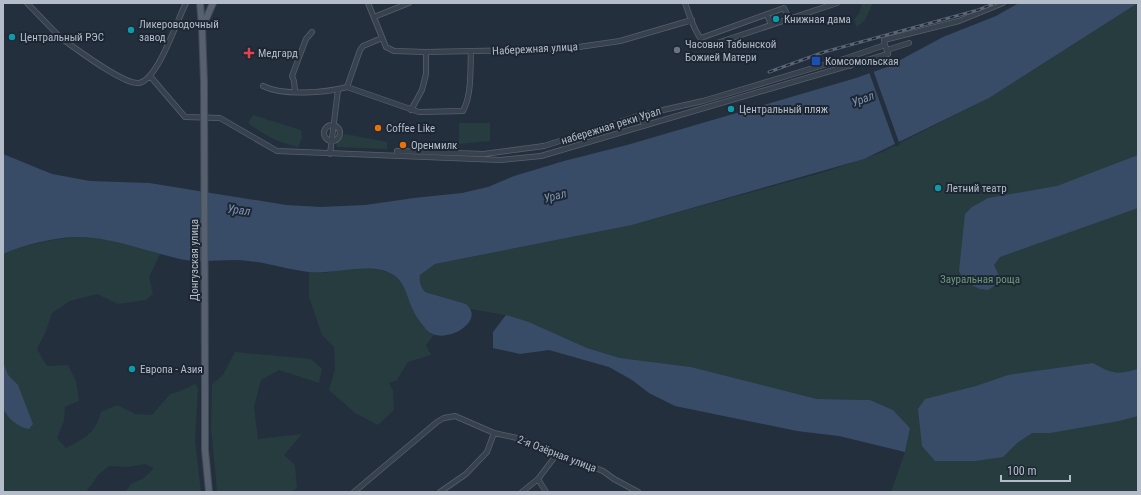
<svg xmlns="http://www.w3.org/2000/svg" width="1141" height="495" font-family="'Roboto Condensed',sans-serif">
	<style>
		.green { fill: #263c3f }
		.water { fill: #394c67 }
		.pier { fill: #242f3e }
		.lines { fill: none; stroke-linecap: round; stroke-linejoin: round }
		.minor-casing { stroke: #565f6c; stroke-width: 6 }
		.major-casing { stroke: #414a57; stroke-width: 8 }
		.minor { stroke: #38414e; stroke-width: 4.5 }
		.major { stroke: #56606e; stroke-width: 6 }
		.rail-casing { stroke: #5a6575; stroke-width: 3 }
		.rail { stroke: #1d2633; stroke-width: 1.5; stroke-dasharray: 4.5; stroke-linecap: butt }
		.major-bridge-casing { stroke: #414a57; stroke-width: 8; stroke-linecap: butt }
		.major-bridge { stroke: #56606e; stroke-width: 6 }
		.culture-dot { fill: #0f9aa8; stroke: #1d2633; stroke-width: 1.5 }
		.worship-dot { fill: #6b7280; stroke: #1d2633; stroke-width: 1.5 }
		.health-dot { fill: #e0444e; stroke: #1d2633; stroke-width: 1.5 }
		.transit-dot { fill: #1a4fb4; stroke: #1d2633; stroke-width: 1.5 }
		.food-dot { fill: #e8710a; stroke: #1d2633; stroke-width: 1.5 }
		.labels { text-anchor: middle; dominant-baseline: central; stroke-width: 4; stroke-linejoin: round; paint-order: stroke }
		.poi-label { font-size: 11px; fill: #b4bcc9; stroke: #1d2633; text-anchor: start }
		.street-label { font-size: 11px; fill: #b4bcc9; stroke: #1d2633 }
		.park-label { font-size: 11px; fill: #6b9a76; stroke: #1d2633 }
		.water-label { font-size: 12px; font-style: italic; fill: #7c92b1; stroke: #1d2633 }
	</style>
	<rect width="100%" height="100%" fill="#242f3e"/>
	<!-- green -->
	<path class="green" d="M862 3H873L865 20 857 27 854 19 859 14Z
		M1138 3V492H891L905 452 910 428 893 410 870 400 817 399 691 367 620 358 587 348 529 322 505 315 471 309 466 304 425 292 421 287 419 281 420 275 435 264 632 225 828 171 880 153 989 98Z
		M253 115 301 130 302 138 298 147C280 143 263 135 248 123Z
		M459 123H490V141L459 144Z
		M345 134 387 142V149L337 147 336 142Z
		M76 237 104 239 161 252 149 277 153 294 146 300 118 304 97 294 70 301 52 313 46 331 37 349 47 366 68 365 76 381 79 401 65 407 64 421 57 438 66 448C85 438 95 434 101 412L117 405 135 414 152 415 170 394 180 391 195 384 198 389 195 440 201 492H125L131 484 144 478 154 468 145 464 128 467 109 466 99 474 86 492H3V254C27 244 50 240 76 237Z
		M357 268C369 269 386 268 396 277 413 290 410 321 434 335L426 345 431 355 408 362 397 380 389 383 393 391 394 410 378 425 355 413 329 390 335 369 334 347 322 335 309 297V272L323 273Z
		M235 352 311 359 322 369 319 383 279 370 261 380 254 407 258 439 302 434 284 455 295 465 297 488 291 492H217L211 427 212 384 223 375Z"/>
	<!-- water -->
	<path class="water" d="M1019 3H1138L989 98 864 159 632 225 435 264 420 275C419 282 420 286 425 292L466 304C488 322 440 349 425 328 420 322 415 315 412 308 407 297 405 283 395 276 373 260 335 275 309 272 289 270 269 263 249 261 226 258 203 264 180 259 145 251 113 237 76 237 52 238 26 244 3 254V154L52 174 90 181 149 183 286 205 321 207 365 205 414 198 462 193 488 187 514 176 564 161 627 145 856 78 887 67 943 37 996 16Z
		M1138 155V208L1000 257 994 265 1000 278 999 283 988 290 980 289 965 282 959 271 965 214 972 207 988 198 1057 186Z
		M506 315 529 322 587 348 620 358 691 367 817 399 870 400 893 410 910 428 905 452 839 436 797 431 675 406 649 393 632 380 609 367 549 350 520 354 493 348V332Z
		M3 362 8 375 18 385 33 424 29 429C18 427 8 419 3 408Z
		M1093 363C1112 374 1117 375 1138 369V416L1119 421 1050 433H1032L1017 443 1003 457 975 461H935L922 446 918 409 925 399 976 386 1008 375Z"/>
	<!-- pier -->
	<path class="pier" d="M873 70 900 145 896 147 869 72Z"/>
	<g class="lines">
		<!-- minor casing -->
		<g class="minor-casing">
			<path id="minor" d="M27 3 57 34 65 41C78 50 124 85 139 83 158 80 177 20 186 3
				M368 3 386 47 394 51 426 52 565 49 620 41 692 20
				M685 3C690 16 696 38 708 46L837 3
				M767 14 771 25
				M374 17 409 3
				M701 38 784 8 789 19
				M885 45 884 40 959 21 1003 3
				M887 50 909 43
				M150 76 185 117 220 118 277 151 501 160 541 156 888 54 885 45 847 58
				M263 86C283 96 325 93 347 87L419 112 463 111C472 94 470 71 471 52
				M347 87 360 50 363 46 382 38
				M295 92 294 81 292 76 306 39 312 32
				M411 110 422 90 426 74V52
				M641 115 644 126
				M324 133a8 8 0 1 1 16 0a8 8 0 1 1-16 0Z
				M330 154 338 90
				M397 156V151L484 154 544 146 641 115 703 101 847 58 850 66
				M538 479 546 492
				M354 492 437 422 444 418 455 416 494 433 517 438 603 471 614 479 638 492
				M440 492 466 474 487 452 494 433
				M522 492 538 479 557 454"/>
		</g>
		<!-- major casing -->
		<g class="major-casing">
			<path id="major" d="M200 3 202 27 204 82
				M203 26 213 3
				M205 390V450L209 492"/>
		</g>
		<!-- minor -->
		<use href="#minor" class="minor"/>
		<!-- major -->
		<use href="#major" class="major"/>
		<!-- rail casing -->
		<g class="rail-casing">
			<path id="rail" d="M769 72 824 52 978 10 996 3"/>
		</g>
		<!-- rail -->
		<use href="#rail" class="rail"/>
		<!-- major-bridge casing -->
		<g class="major-bridge-casing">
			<path id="major-bridge" d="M204 82 205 390"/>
		</g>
		<!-- major-bridge -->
		<use href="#major-bridge" class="major-bridge"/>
	</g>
	<!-- markers -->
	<g class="culture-dot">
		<circle cx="776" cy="19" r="4"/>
		<circle cx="131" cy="30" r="4"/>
		<circle cx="12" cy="37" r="4"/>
		<circle cx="731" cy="109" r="4"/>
		<circle cx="938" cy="188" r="4"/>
		<circle cx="132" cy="369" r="4"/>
	</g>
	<circle class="worship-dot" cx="677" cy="50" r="4"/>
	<path class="health-dot" d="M247 47h4v4h4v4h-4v4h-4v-4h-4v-4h4z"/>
	<rect class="transit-dot" x="811" y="56" width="10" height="10" rx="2"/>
	<g class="food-dot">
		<circle cx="378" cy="128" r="4"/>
		<circle cx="403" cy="145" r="4"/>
	</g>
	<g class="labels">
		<!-- poi labels -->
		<g class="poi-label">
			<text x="784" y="19">Книжная дама</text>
			<text x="139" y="24">Ликероводочный<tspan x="139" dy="13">завод</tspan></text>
			<text x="20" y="37">Центральный РЭС</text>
			<text x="685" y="44">Часовня Табынской<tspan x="685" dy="13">Божией Матери</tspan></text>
			<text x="258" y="53">Медгард</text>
			<text x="825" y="61">Комсомольская</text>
			<text x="739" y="109">Центральный пляж</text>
			<text x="386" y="128">Coffee Like</text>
			<text x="411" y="145">Оренмилк</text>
			<text x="946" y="188">Летний театр</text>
			<text x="140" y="369">Европа - Азия</text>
		</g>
		<!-- street labels -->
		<g class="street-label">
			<text transform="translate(535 49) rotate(-3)">Набережная улица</text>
			<text transform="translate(611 126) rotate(-17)">набережная реки Урал</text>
			<text transform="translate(194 260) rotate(-90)">Донгузская улица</text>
			<text transform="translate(557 454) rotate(21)">2-я Озёрная улица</text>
		</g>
		<!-- park labels -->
		<g class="park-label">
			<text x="980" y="279">Зауральная роща</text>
		</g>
		<!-- water labels -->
		<g class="water-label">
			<text transform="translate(863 99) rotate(-20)">Урал</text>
			<text transform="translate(555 196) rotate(-15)">Урал</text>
			<text transform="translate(239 210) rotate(7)">Урал</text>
		</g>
	</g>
	<!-- border -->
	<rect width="1141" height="495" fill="none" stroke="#b4bcc9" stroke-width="8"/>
	<!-- scale -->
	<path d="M1001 475v6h69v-6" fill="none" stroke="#b4bcc9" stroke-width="2"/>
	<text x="1007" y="475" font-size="12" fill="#b4bcc9" stroke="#1d2633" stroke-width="3" paint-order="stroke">100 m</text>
</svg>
